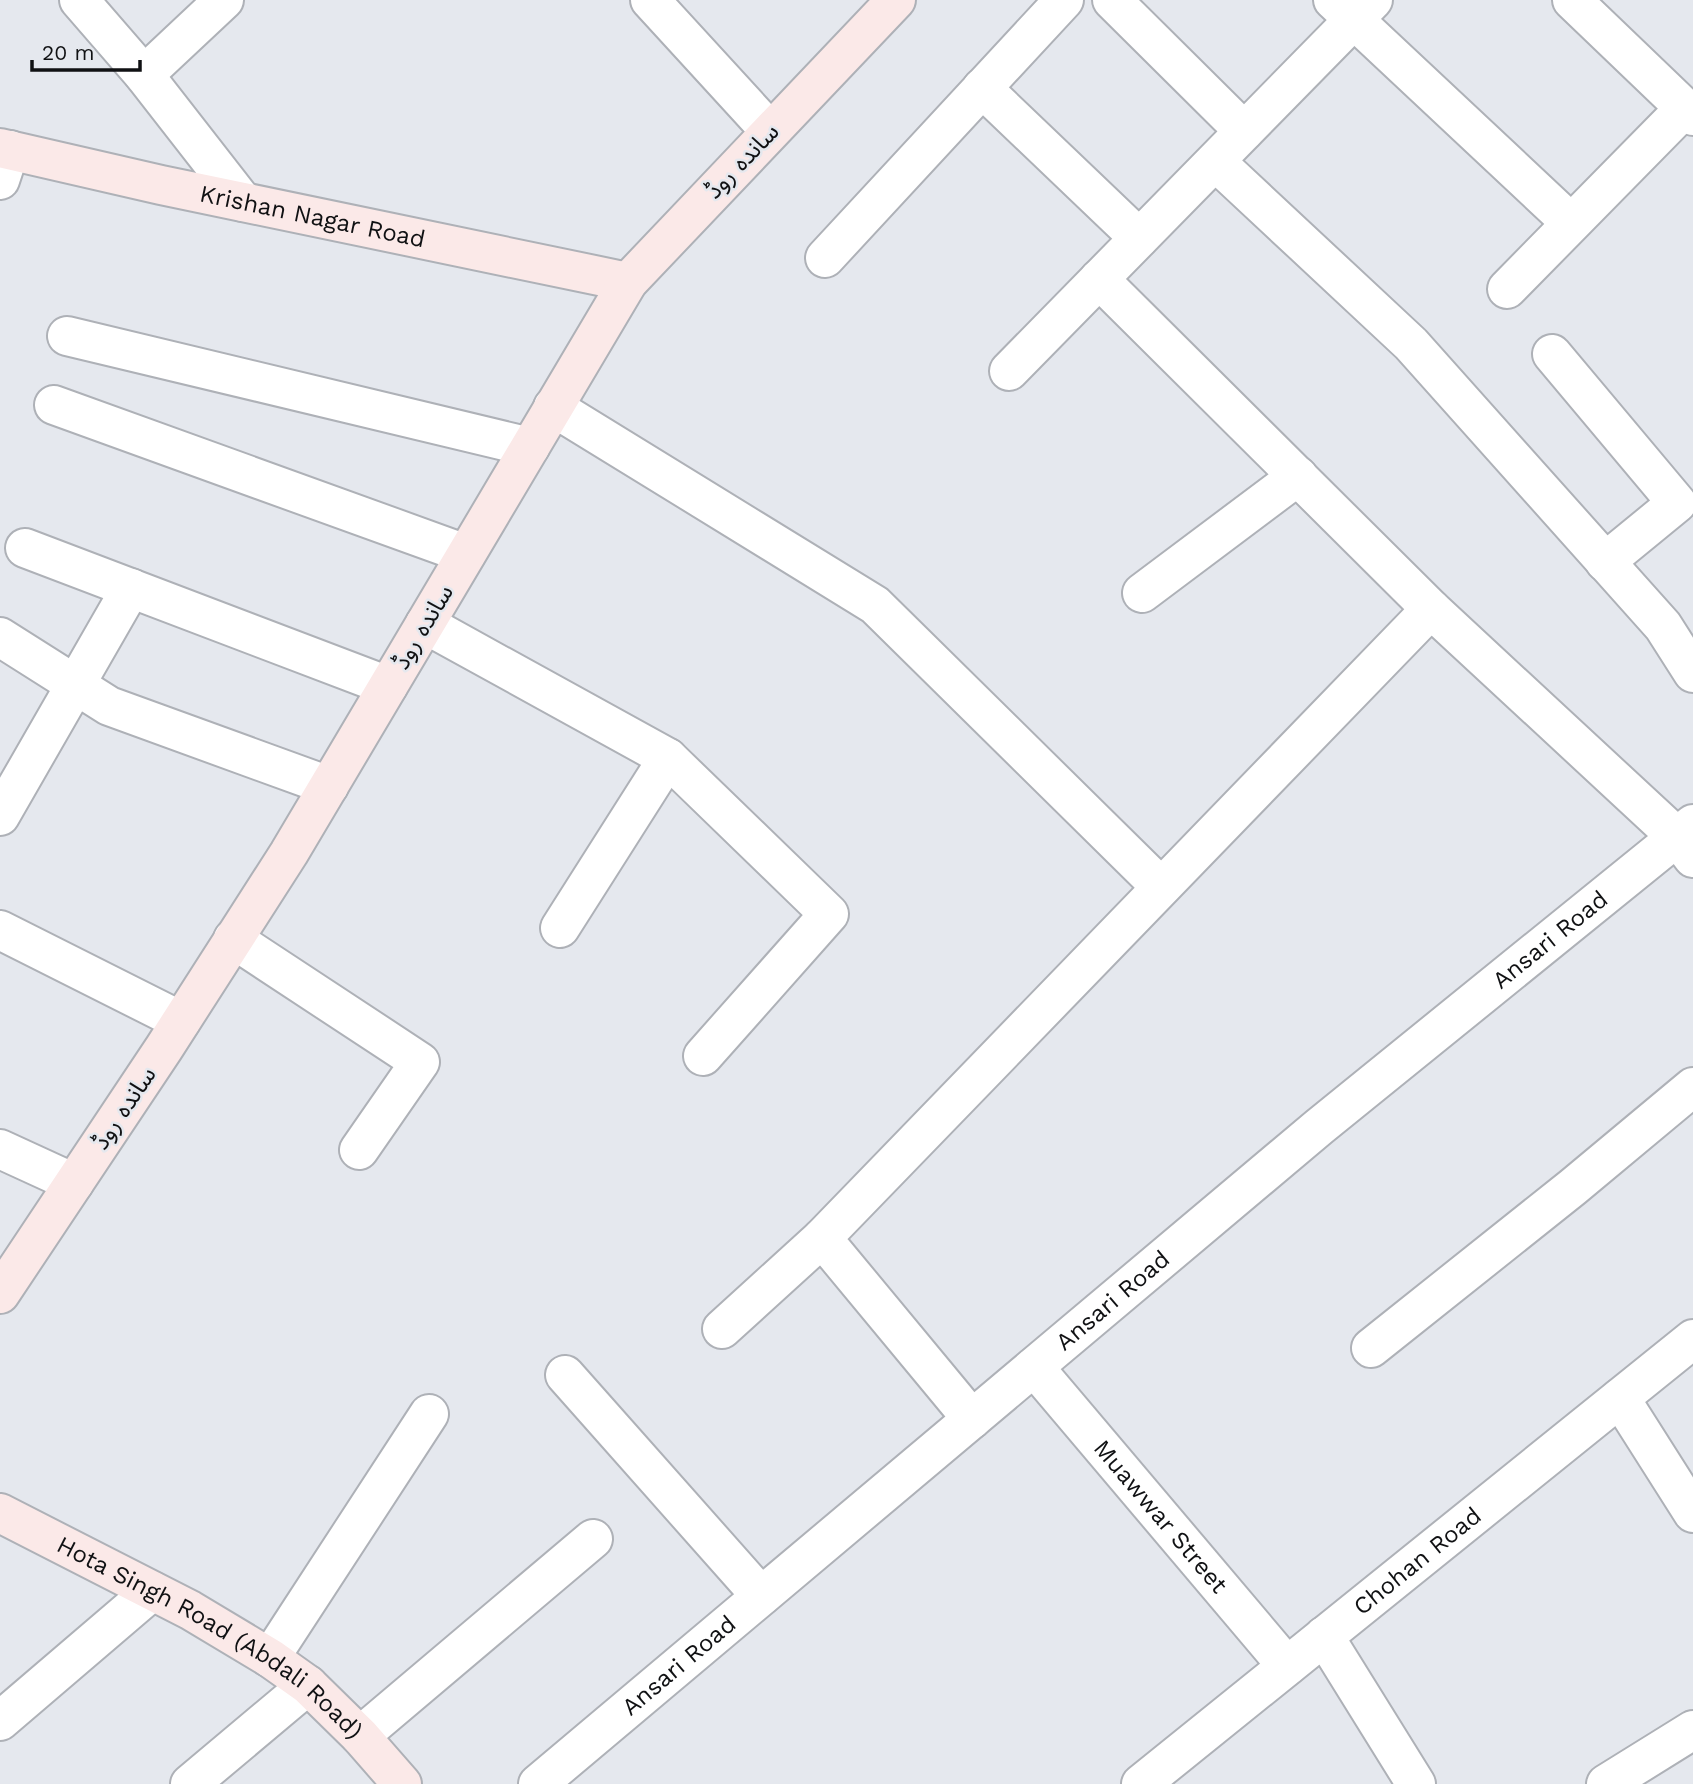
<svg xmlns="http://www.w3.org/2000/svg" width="1693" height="1784" font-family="'Work Sans','Noto Sans Arabic',sans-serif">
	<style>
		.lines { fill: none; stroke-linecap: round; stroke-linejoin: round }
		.minor-casing { stroke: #aeb1b7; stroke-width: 42 }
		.tertiary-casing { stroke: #aeb1b7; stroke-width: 42 }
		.secondary-casing { stroke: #aeb1b7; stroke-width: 42 }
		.minor { stroke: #fff; stroke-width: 38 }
		.tertiary { stroke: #fff; stroke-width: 38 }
		.secondary { stroke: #fbe9e8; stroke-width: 38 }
		.labels { text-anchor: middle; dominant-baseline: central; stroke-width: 5; stroke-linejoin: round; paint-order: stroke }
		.street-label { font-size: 24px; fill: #101113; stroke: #e5e8ee }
	</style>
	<rect width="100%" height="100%" fill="#e5e8ee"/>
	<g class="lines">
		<!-- minor casing -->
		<g class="minor-casing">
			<g id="minor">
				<path d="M79 0 144 75 243 202"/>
				<path d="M650 0 770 131"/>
				<path d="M1112 0 1244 131"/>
				<path d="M1333 0 1571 223"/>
				<path d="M1572 0 1693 116"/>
				<path d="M144 75 224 0"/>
				<path d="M982 88 1139 238"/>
				<path d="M1216 162 1411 344 1663 626 1693 673"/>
				<path d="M0 180 10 150"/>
				<path d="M825 258 1064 0"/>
				<path d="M1099 279 1431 609 1677 837 1693 858"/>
				<path d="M1507 289 1685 108"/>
				<path d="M67 336 530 447"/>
				<path d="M1552 354 1677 503 1605 562"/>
				<path d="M1009 371 1373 0"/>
				<path d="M54 405 466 554"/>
				<path d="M553 407 875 605 1161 887"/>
				<path d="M25 548 388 686"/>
				<path d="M1142 593 1298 476"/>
				<path d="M425 624 668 758 829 914 703 1056"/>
				<path d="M0 637 109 706 329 786"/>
				<path d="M0 816 131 588"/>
				<path d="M560 928 668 758"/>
				<path d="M0 930 181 1021"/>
				<path d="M233 939 420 1062 359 1150"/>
				<path d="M0 1149 74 1183"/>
				<path d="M722 1329 822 1238"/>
				<path d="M1371 1348 1573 1187 1693 1087"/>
				<path id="s1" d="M1034 1367 1287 1666"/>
				<path d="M565 1375 761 1596"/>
				<path d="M1620 1398 1693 1513"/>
				<path d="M972 1419 822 1238 1431 609"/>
				<path d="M1324 1636 1416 1784"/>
				<path d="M270 1658 429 1414"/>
				<path d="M0 1721 152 1591"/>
				<path d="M360 1736 593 1539"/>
				<path d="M190 1784 308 1685"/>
				<path d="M1606 1784 1693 1730"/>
			</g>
		</g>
		<!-- tertiary casing -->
		<g class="tertiary-casing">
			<g id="tertiary">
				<path id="s2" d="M538 1784 1319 1127 1693 824"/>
				<path id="s3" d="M1141 1784 1693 1339"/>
			</g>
		</g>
		<!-- secondary casing -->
		<g class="secondary-casing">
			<g id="secondary">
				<path id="s4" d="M0 148 161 185 628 282"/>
				<path d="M0 1294 164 1048 289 853 628 282 896 0"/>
				<path id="s5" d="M0 1513 190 1610 270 1658 308 1685 360 1736 402 1784"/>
			</g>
		</g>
		<!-- minor -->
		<use href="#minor" class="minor"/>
		<!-- tertiary -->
		<use href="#tertiary" class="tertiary"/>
		<!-- secondary -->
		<use href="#secondary" class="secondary"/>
	</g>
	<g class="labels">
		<!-- street labels -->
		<g class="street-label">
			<text transform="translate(742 161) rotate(-46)">ساندہ روڈ</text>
			<text stroke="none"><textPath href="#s4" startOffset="320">Krishan Nagar Road</textPath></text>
			<text transform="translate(423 627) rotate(-59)">ساندہ روڈ</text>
			<text stroke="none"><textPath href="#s2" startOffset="1318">Ansari Road</textPath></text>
			<text transform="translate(124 1108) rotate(-56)">ساندہ روڈ</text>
			<text stroke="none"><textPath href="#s2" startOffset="751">Ansari Road</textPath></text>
			<text stroke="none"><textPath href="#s1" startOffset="196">Muawwar Street</textPath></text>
			<text stroke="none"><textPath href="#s3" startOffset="355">Chohan Road</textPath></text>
			<text stroke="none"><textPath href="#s5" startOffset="245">Hota Singh Road (Abdali Road)</textPath></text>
			<text stroke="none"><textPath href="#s2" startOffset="184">Ansari Road</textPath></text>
		</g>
	</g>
	<!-- scale -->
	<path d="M32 60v10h108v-10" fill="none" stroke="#101113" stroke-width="3.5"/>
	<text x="42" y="60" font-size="21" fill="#101113" stroke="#e5e8ee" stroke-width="5" paint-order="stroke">20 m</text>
</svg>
